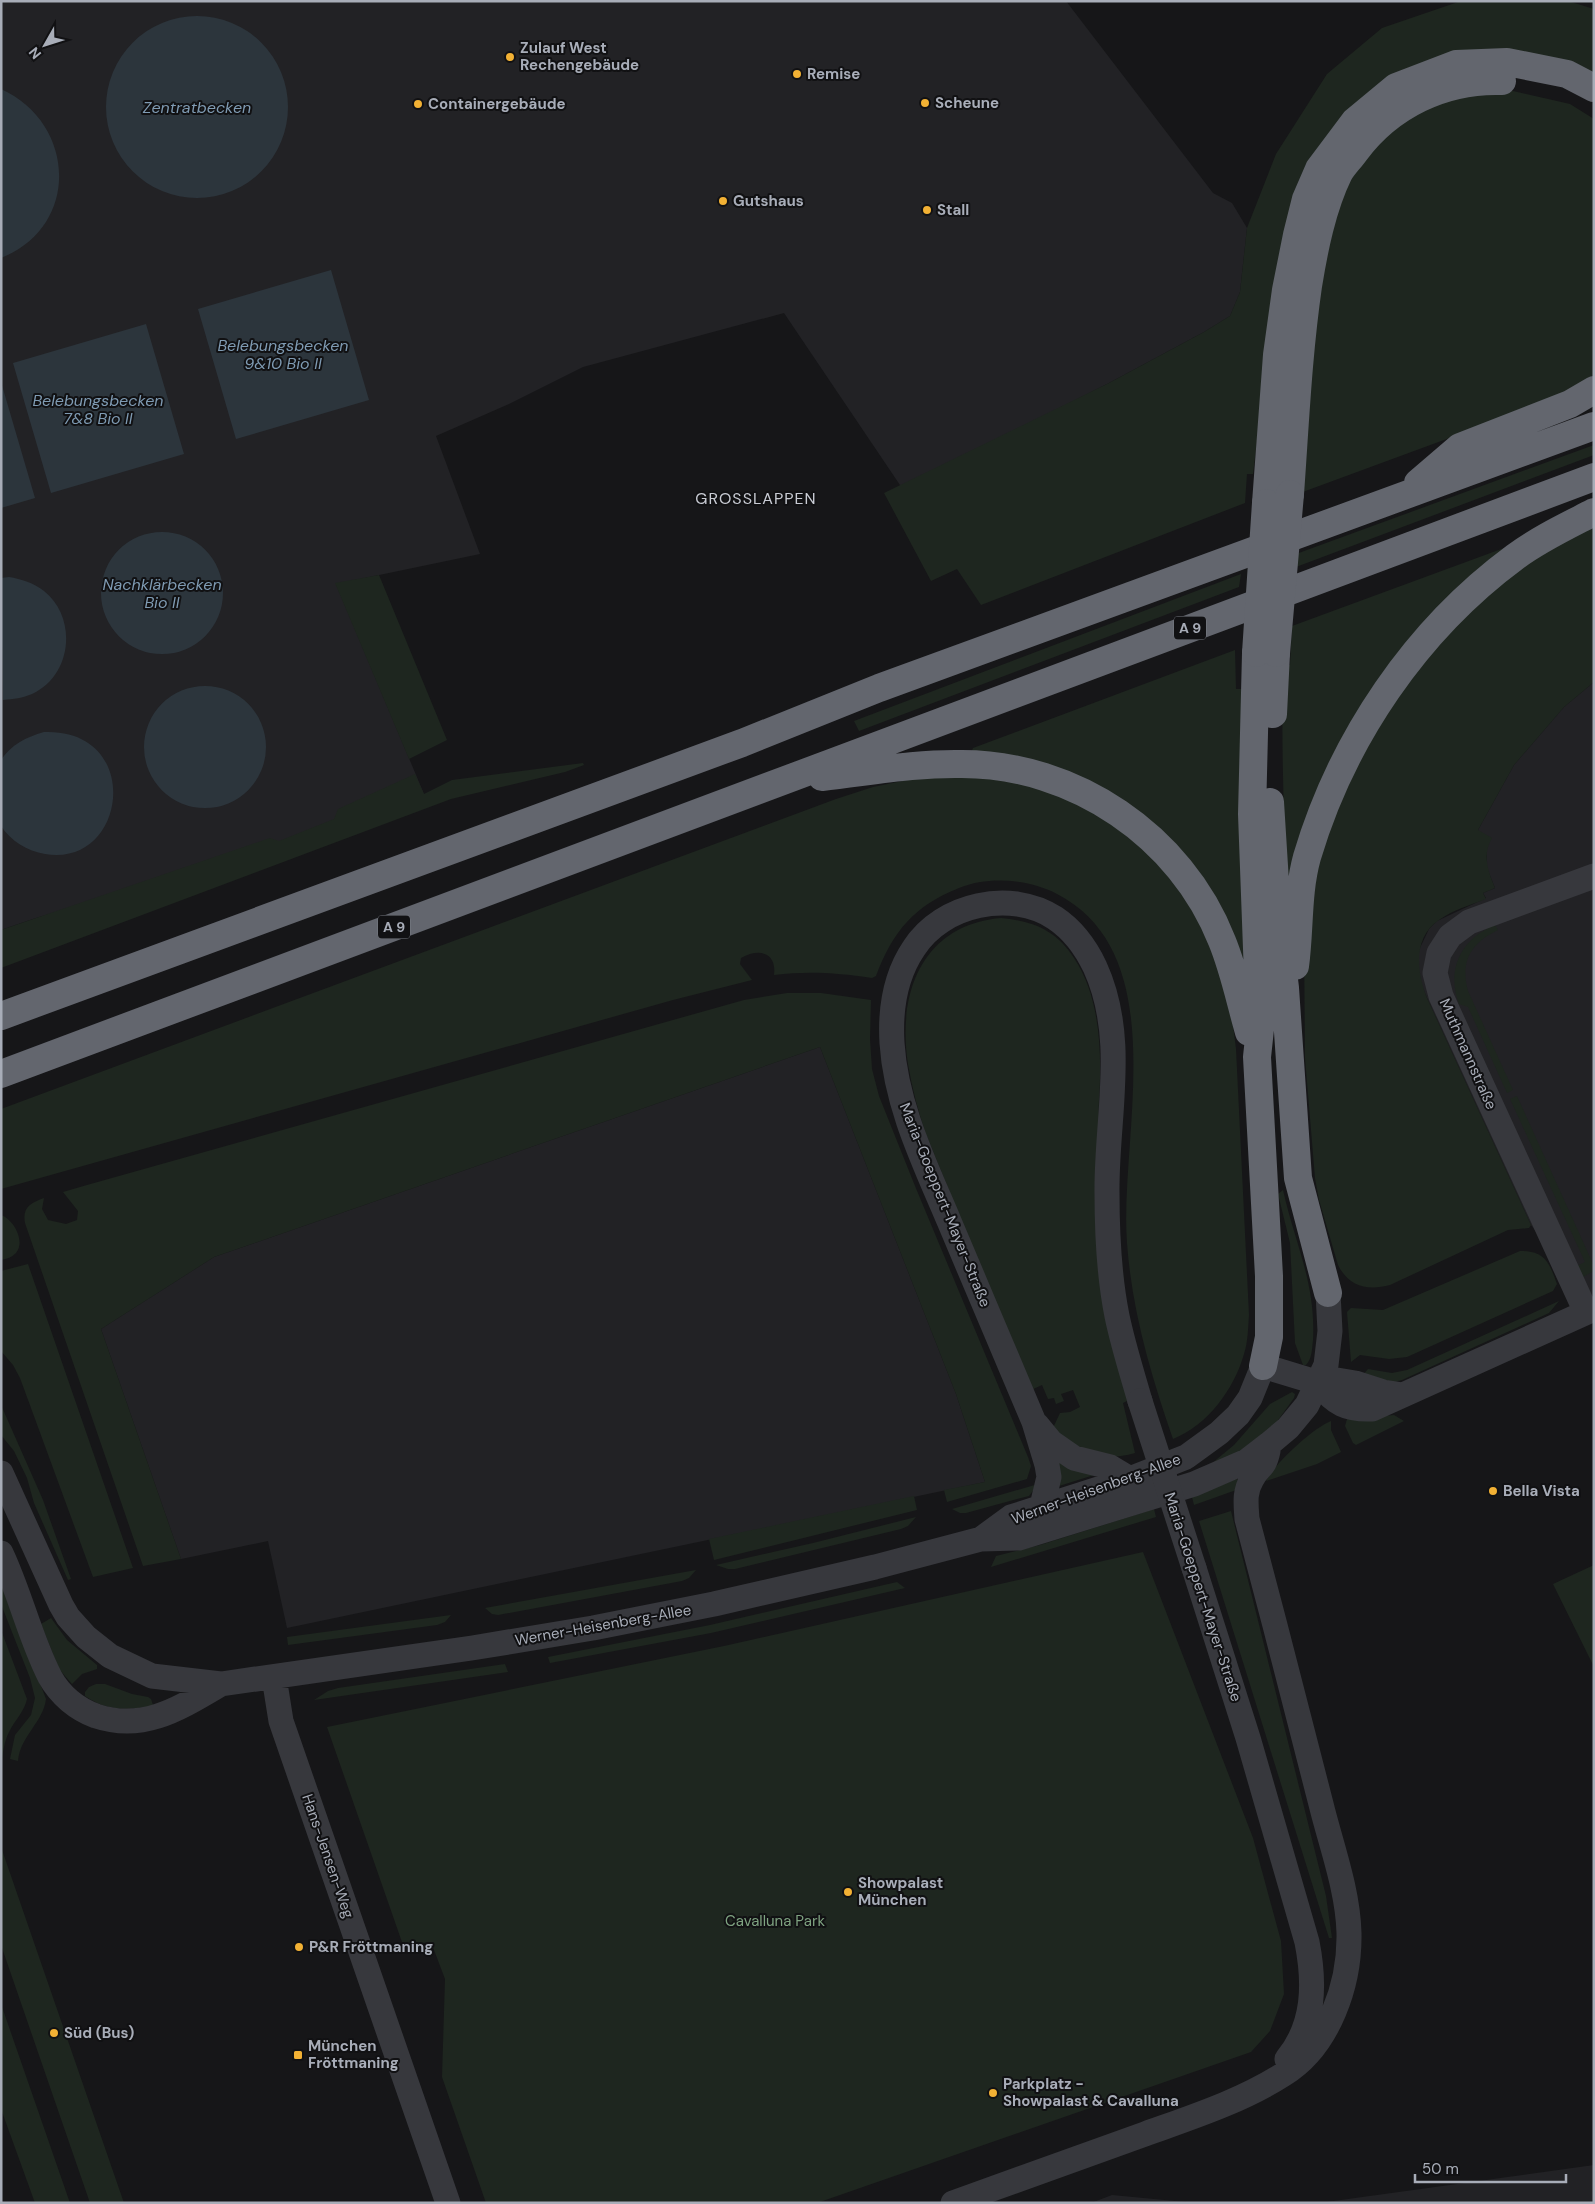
<svg xmlns="http://www.w3.org/2000/svg" width="1595" height="2204" font-family="'DM Sans',sans-serif">
	<style>
		.built { fill: #222225 }
		.green { fill: #1e261f }
		.water { fill: #2c353c }
		.lines { fill: none; stroke-linecap: round; stroke-linejoin: round }
		.minor { stroke: #37383d; stroke-width: 25 }
		.highway { stroke: #63666e; stroke-width: 28 }
		.minor-bridge { stroke: #37383d; stroke-width: 25 }
		.highway-bridge { stroke: #63666e; stroke-width: 28 }
		.poi-dot { fill: #f2b134; stroke: #111113; stroke-width: 2 }
		.labels { text-anchor: middle; dominant-baseline: central; stroke-width: 4; stroke-linejoin: round; paint-order: stroke }
		.shield { fill: #111113; stroke: #7b7e86; stroke-width: 1 }
		.shield-label { font-size: 14px; font-weight: bold; fill: #a8adb8 }
		.poi-label { font-size: 15px; font-weight: bold; fill: #a8adb8; stroke: #111113; text-anchor: start }
		.street-label { font-size: 15px; fill: #a8adb8; stroke: #111113 }
		.park-label { font-size: 15px; fill: #7fa381; stroke: #111113 }
		.water-label { font-size: 16px; font-style: italic; fill: #7f9bb3; stroke: #111113 }
		.neighbourhood-label { font-size: 16px; letter-spacing: 1px; fill: #c9ccd4; stroke: #111113 }
	</style>
	<rect width="100%" height="100%" fill="#161618"/>
	<!-- built -->
	<path class="built" d="M1 1H1066L1213 193 1232 203 1247 228 1240 292 1230 316 1204 332 1109 383 902 488 784 313 583 367 509 404 436 436 480 554 336 584 424 794 397 808 33 919 1 930Z
		M1594 682V1297L1586 1300 1531 1225 1427 998 1420 981 1418 964 1419 950 1429 929 1437 921 1486 898 1483 893 1495 888 1487 868V845L1478 830 1514 765 1564 707Z
		M820 1047 956 1394 985 1482 287 1628 268 1541 181 1559 101 1329 214 1257Z
		M1594 2165V2203H1319Z
		M1112 2195 1196 2203H1091Z"/>
	<!-- green -->
	<path class="green" d="M1461 1H1568L1594 9V79L1541 60 1380 92 1268 350 1253 474H1247L1245 503 981 605 957 569 931 581 884 493 1109 383 1204 332 1230 316 1240 292 1247 228 1276 154 1327 74 1382 28Z
		M1513 91 1570 104 1594 119V379L1558 398 1300 493C1307 408 1310 321 1331 238 1335 224 1337 208 1342 194 1348 177 1362 161 1374 148 1416 105 1453 92 1513 91Z
		M1594 445V455L1296 567V554Z
		M1594 518V682L1564 707 1514 765 1478 830 1492 838C1482 855 1488 871 1495 888L1483 893 1486 899C1470 905 1453 910 1439 920 1412 938 1417 973 1427 998L1531 1225 1529 1228 1508 1230 1390 1285C1368 1291 1349 1287 1338 1265L1319 1200 1315 1178 1305 1058 1304 938 1316 864 1351 770 1414 669 1477 598Z
		M1504 548 1511 550 1405 651 1289 922C1284 836 1281 751 1283 665H1290L1292 626Z
		M1241 574 1239 587 859 731 854 721Z
		M379 575 447 740 409 759 335 583Z
		M1235 650 1236 689H1244L1246 970 1171 840 971 753 973 748Z
		M583 763 584 765 565 772 451 799 1 968V930L270 838 279 841 334 819 338 809 415 774 424 794 452 780Z
		M961 775 1011 780 1048 789 1116 824 1172 876 1211 942 1232 1017 1236 1049 1249 1315C1248 1328 1248 1342 1244 1354 1234 1389 1208 1425 1173 1439 1151 1375 1132 1312 1127 1243 1119 1138 1175 955 1057 894 1028 879 989 876 959 888 914 906 893 931 876 976L872 978C837 973 809 971 774 975 777 952 759 948 741 958L740 964 752 980 673 1000 1 1189V1109L836 799 873 787 917 778Z
		M1001 918C1033 921 1056 930 1074 958 1097 992 1101 1039 1100 1079 1100 1092 1098 1105 1099 1117 1107 1212 1119 1306 1129 1400L1123 1403 1135 1453C1096 1464 1084 1449 1052 1430L1060 1413 1070 1412 1080 1407 1073 1390 1061 1394 1064 1401 1056 1404 1054 1398 1048 1399 1042 1385 1031 1390 926 1134C918 1111 912 1088 908 1064 897 993 922 925 1001 918Z
		M1495 925 1498 930C1471 943 1460 961 1468 991L1513 1090 1507 1093 1468 1007 1459 1004C1446 969 1461 939 1495 925Z
		M787 993H821L871 1000 870 1039 872 1069 879 1096 915 1186 1028 1457 1031 1466 1027 1479 947 1502 944 1490 985 1482 956 1394 820 1047 214 1257 101 1329 181 1559 143 1566 25 1223C22 1207 31 1203 44 1198L42 1209 48 1220 66 1224 77 1220 78 1211 63 1192 87 1185 744 1000Z
		M1517 1096 1594 1266 1592 1272 1583 1277 1577 1266 1585 1262 1510 1099Z
		M1283 1190C1295 1244 1316 1283 1313 1340 1312 1349 1312 1359 1306 1365H1303L1295 1343 1290 1243 1278 1194Z
		M1 1215C13 1219 26 1241 16 1253 12 1257 7 1259 1 1260Z
		M1520 1251C1545 1251 1549 1262 1557 1284L1553 1291 1407 1357 1389 1359 1360 1355 1351 1362 1347 1312 1351 1308 1383 1310Z
		M28 1264 133 1568 93 1577 20 1378 13 1365 1 1351V1271Z
		M1559 1301 1549 1313 1402 1380 1395 1382 1362 1376 1368 1369 1392 1373 1407 1370Z
		M1292 1392 1295 1394 1294 1398 1271 1430 1248 1449 1211 1464 1234 1445 1270 1404Z
		M1 1405 43 1500 71 1579 68 1580 34 1503 27 1478 14 1451 1 1435Z
		M1394 1415 1404 1421 1356 1445 1353 1443 1345 1426 1347 1419Z
		M1331 1421V1430L1341 1452 1317 1464 1266 1481C1275 1463 1313 1428 1331 1421Z
		M1055 1458 1094 1475 1059 1486Z
		M1236 1479 1242 1480 1239 1489 1194 1505 1192 1497Z
		M1038 1484 1029 1496 1021 1498 966 1513H960L952 1509Z
		M914 1496 917 1510 714 1560 709 1539Z
		M1154 1509 1156 1517 991 1567 996 1556 1040 1545Z
		M1231 1511 1326 1896 1332 1938H1329L1199 1521Z
		M916 1517 908 1526 901 1529 735 1569H728L716 1565 813 1543Z
		M1143 1552 1253 1838 1281 1941 1284 1994 1270 2031 1251 2052 817 2203H486L442 2077 445 1979 431 1942 403 1945 327 1727 724 1646Z
		M1594 1565V1667L1553 1584Z
		M696 1570 689 1578 682 1581 498 1615 492 1614 485 1608Z
		M1 1581 46 1699C43 1723 20 1736 18 1761L10 1759 15 1735 31 1715 35 1698 30 1678 1 1604Z
		M897 1582 905 1588 711 1633 550 1663 548 1657 710 1625Z
		M451 1615 445 1622 437 1625 288 1645 287 1637Z
		M51 1618 67 1640 97 1665V1669L82 1674 72 1684 59 1669 41 1624Z
		M1 1630 27 1699C24 1712 15 1720 9 1732 4 1742 3 1753 1 1764Z
		M505 1664 508 1672 314 1700 328 1691 338 1688Z
		M96 1684H105L132 1694 148 1697 151 1699 153 1705 151 1707C124 1709 109 1712 85 1696V1692L89 1687Z
		M1 1847 124 2203H90L1 1945Z
		M1 2004 70 2203H35L1 2109Z"/>
	<!-- water -->
	<path class="water" d="M106 107a91 91 0 1 1 182 0a91 91 0 1 1-182 0Z
		M1 89C76 123 81 226 1 258Z
		M331 270 369 400 236 439 198 309Z
		M146 324 184 454 51 493 13 363Z
		M1 382 35 498 1 508Z
		M101 593a61 61 0 1 1 122 0a61 61 0 1 1-122 0Z
		M9 577C21 579 34 583 44 591 78 618 72 676 32 694 23 698 13 699 3 700L1 578Z
		M144 747a61 61 0 1 1 122 0a61 61 0 1 1-122 0Z
		M44 732C144 728 128 868 45 854 27 851 11 841 1 826V760C11 745 26 737 44 732Z"/>
	<g class="lines">
		<!-- minor -->
		<path class="minor" d="M1586 1312 1441 996 1435 973 1439 953 1450 936 1469 922 1594 876
			M1319 1383C1334 1404 1347 1410 1372 1409L1594 1309
			M1037 1425 1051 1442 1074 1458 1110 1467 1130 1479
			M1 1473 61 1605 68 1617 86 1637 110 1656 152 1676 221 1684 472 1648 593 1628 714 1604 875 1567 981 1539 1019 1538 1194 1484 1247 1461 1269 1444 1288 1428 1307 1405 1326 1365 1330 1331 1328 1293
			M1042 1506 1049 1477 1047 1465 1034 1422C1006 1355 977 1288 949 1221 925 1164 896 1106 892 1043 890 1010 895 976 914 948 942 904 1011 889 1055 918 1073 930 1086 948 1095 967 1128 1039 1106 1118 1107 1193 1107 1234 1109 1276 1117 1316 1123 1345 1132 1373 1140 1401
			M981 1539 1011 1517 1130 1479 1186 1457 1219 1433 1238 1415 1250 1398 1263 1366 1319 1383 1337 1380 1355 1383 1383 1392 1403 1395
			M1 1553C20 1593 30 1638 50 1677 60 1695 77 1709 96 1716 144 1732 180 1708 221 1684
			M1194 1568 1248 1738 1307 1942C1315 1983 1315 2025 1287 2059
			M274 1677 281 1721 448 2203
			M953 2203C1017 2180 1081 2157 1145 2134 1192 2117 1242 2101 1284 2074 1329 2046 1350 1984 1349 1933 1348 1890 1331 1845 1321 1804 1297 1708 1272 1614 1247 1519 1246 1504 1244 1492 1252 1479 1259 1465 1264 1470 1268 1451"/>
		<!-- highway -->
		<path class="highway" d="M1418 483 1460 447 1570 404 1594 390
			M1290 494C1295 425 1298 355 1308 286 1314 249 1322 208 1339 173 1343 166 1350 159 1355 152 1390 105 1444 79 1502 81
			M1266 503 1277 355 1286 290 1297 235 1306 199 1319 169 1355 121 1396 87 1456 64 1507 62 1567 74 1594 88
			M1256 653 1252 814 1260 1029 1257 1057 1269 1276V1337L1263 1366
			M1273 714 1276 653
			M822 777C868 772 915 763 962 764 1074 764 1181 836 1222 941 1234 970 1240 1001 1249 1032
			M1270 802 1278 930 1285 988 1298 1178 1328 1293
			M1295 966C1300 930 1297 893 1307 857 1342 739 1416 630 1515 557 1539 539 1567 526 1594 512
			M1 1016 742 743 879 688 1594 426
			M1 1074 1594 477"/>
		<!-- minor-bridge -->
		<path class="minor-bridge" d="M1140 1401 1194 1568"/>
		<!-- highway-bridge -->
		<path class="highway-bridge" d="M1256 653 1266 503
			M1276 653 1290 494"/>
	</g>
	<!-- markers -->
	<g class="poi-dot">
		<circle cx="510" cy="57" r="5"/>
		<circle cx="797" cy="74" r="5"/>
		<circle cx="925" cy="103" r="5"/>
		<circle cx="418" cy="104" r="5"/>
		<circle cx="723" cy="201" r="5"/>
		<circle cx="927" cy="210" r="5"/>
		<circle cx="1493" cy="1491" r="5"/>
		<circle cx="848" cy="1892" r="5"/>
		<circle cx="299" cy="1947" r="5"/>
		<circle cx="54" cy="2033" r="5"/>
		<rect x="293" y="2050" width="10" height="10" rx="2.5"/>
		<circle cx="993" cy="2093" r="5"/>
	</g>
	<g class="labels">
		<!-- shield labels -->
		<g class="shield">
			<rect x="1174" y="616.5" width="32" height="23" rx="4"/>
			<rect x="378" y="915.5" width="32" height="23" rx="4"/>
		</g>
		<g class="shield-label">
			<text x="1190" y="628">A 9</text>
			<text x="394" y="927">A 9</text>
		</g>
		<!-- poi labels -->
		<g class="poi-label">
			<text x="520" y="48">Zulauf West<tspan x="520" dy="17">Rechengebäude</tspan></text>
			<text x="807" y="74">Remise</text>
			<text x="935" y="103">Scheune</text>
			<text x="428" y="104">Containergebäude</text>
			<text x="733" y="201">Gutshaus</text>
			<text x="937" y="210">Stall</text>
			<text x="1503" y="1491">Bella Vista</text>
			<text x="858" y="1883">Showpalast<tspan x="858" dy="17">München</tspan></text>
			<text x="309" y="1947">P&amp;R Fröttmaning</text>
			<text x="64" y="2033">Süd (Bus)</text>
			<text x="308" y="2046">München<tspan x="308" dy="17">Fröttmaning</tspan></text>
			<text x="1003" y="2084">Parkplatz -<tspan x="1003" dy="17">Showpalast &amp; Cavalluna</tspan></text>
		</g>
		<!-- street labels -->
		<g class="street-label">
			<text transform="translate(1468 1054) rotate(66)">Muthmannstraße</text>
			<text transform="translate(945 1205) rotate(68)">Maria-Goeppert-Mayer-Straße</text>
			<text transform="translate(1096 1489) rotate(-20)">Werner-Heisenberg-Allee</text>
			<text transform="translate(1203 1597) rotate(72)">Maria-Goeppert-Mayer-Straße</text>
			<text transform="translate(603 1625) rotate(-10)">Werner-Heisenberg-Allee</text>
			<text transform="translate(328 1856) rotate(71)">Hans-Jensen-Weg</text>
		</g>
		<!-- park labels -->
		<g class="park-label">
			<text x="775" y="1921">Cavalluna Park</text>
		</g>
		<!-- water labels -->
		<g class="water-label">
			<text x="197" y="107">Zentratbecken</text>
			<text x="283" y="345">Belebungsbecken<tspan x="283" dy="18">9&amp;10 Bio II</tspan></text>
			<text x="98" y="400">Belebungsbecken<tspan x="98" dy="18">7&amp;8 Bio II</tspan></text>
			<text x="162" y="584">Nachklärbecken<tspan x="162" dy="18">Bio II</tspan></text>
		</g>
		<!-- neighbourhood labels -->
		<g class="neighbourhood-label">
			<text x="756" y="498">GROSSLAPPEN</text>
		</g>
	</g>
	<!-- border -->
	<rect width="1595" height="2204" fill="none" stroke="#a8adb8" stroke-width="5"/>
	<!-- north arrow -->
	<g transform="translate(45 45) rotate(231)" stroke="#111113" stroke-width="4" paint-order="stroke">
	<path d="M0-4L9 19L0 12L-9 19Z" fill="#a8adb8"/>
	<text y="-8" font-size="14" font-weight="bold" text-anchor="middle" fill="#a8adb8">N</text>
	</g>
	<!-- scale -->
	<path d="M1415 2174v8h151v-8" fill="none" stroke="#a8adb8" stroke-width="2.5"/>
	<text x="1422" y="2174" font-size="15" fill="#a8adb8" stroke="#111113" stroke-width="4" paint-order="stroke">50 m</text>
</svg>
